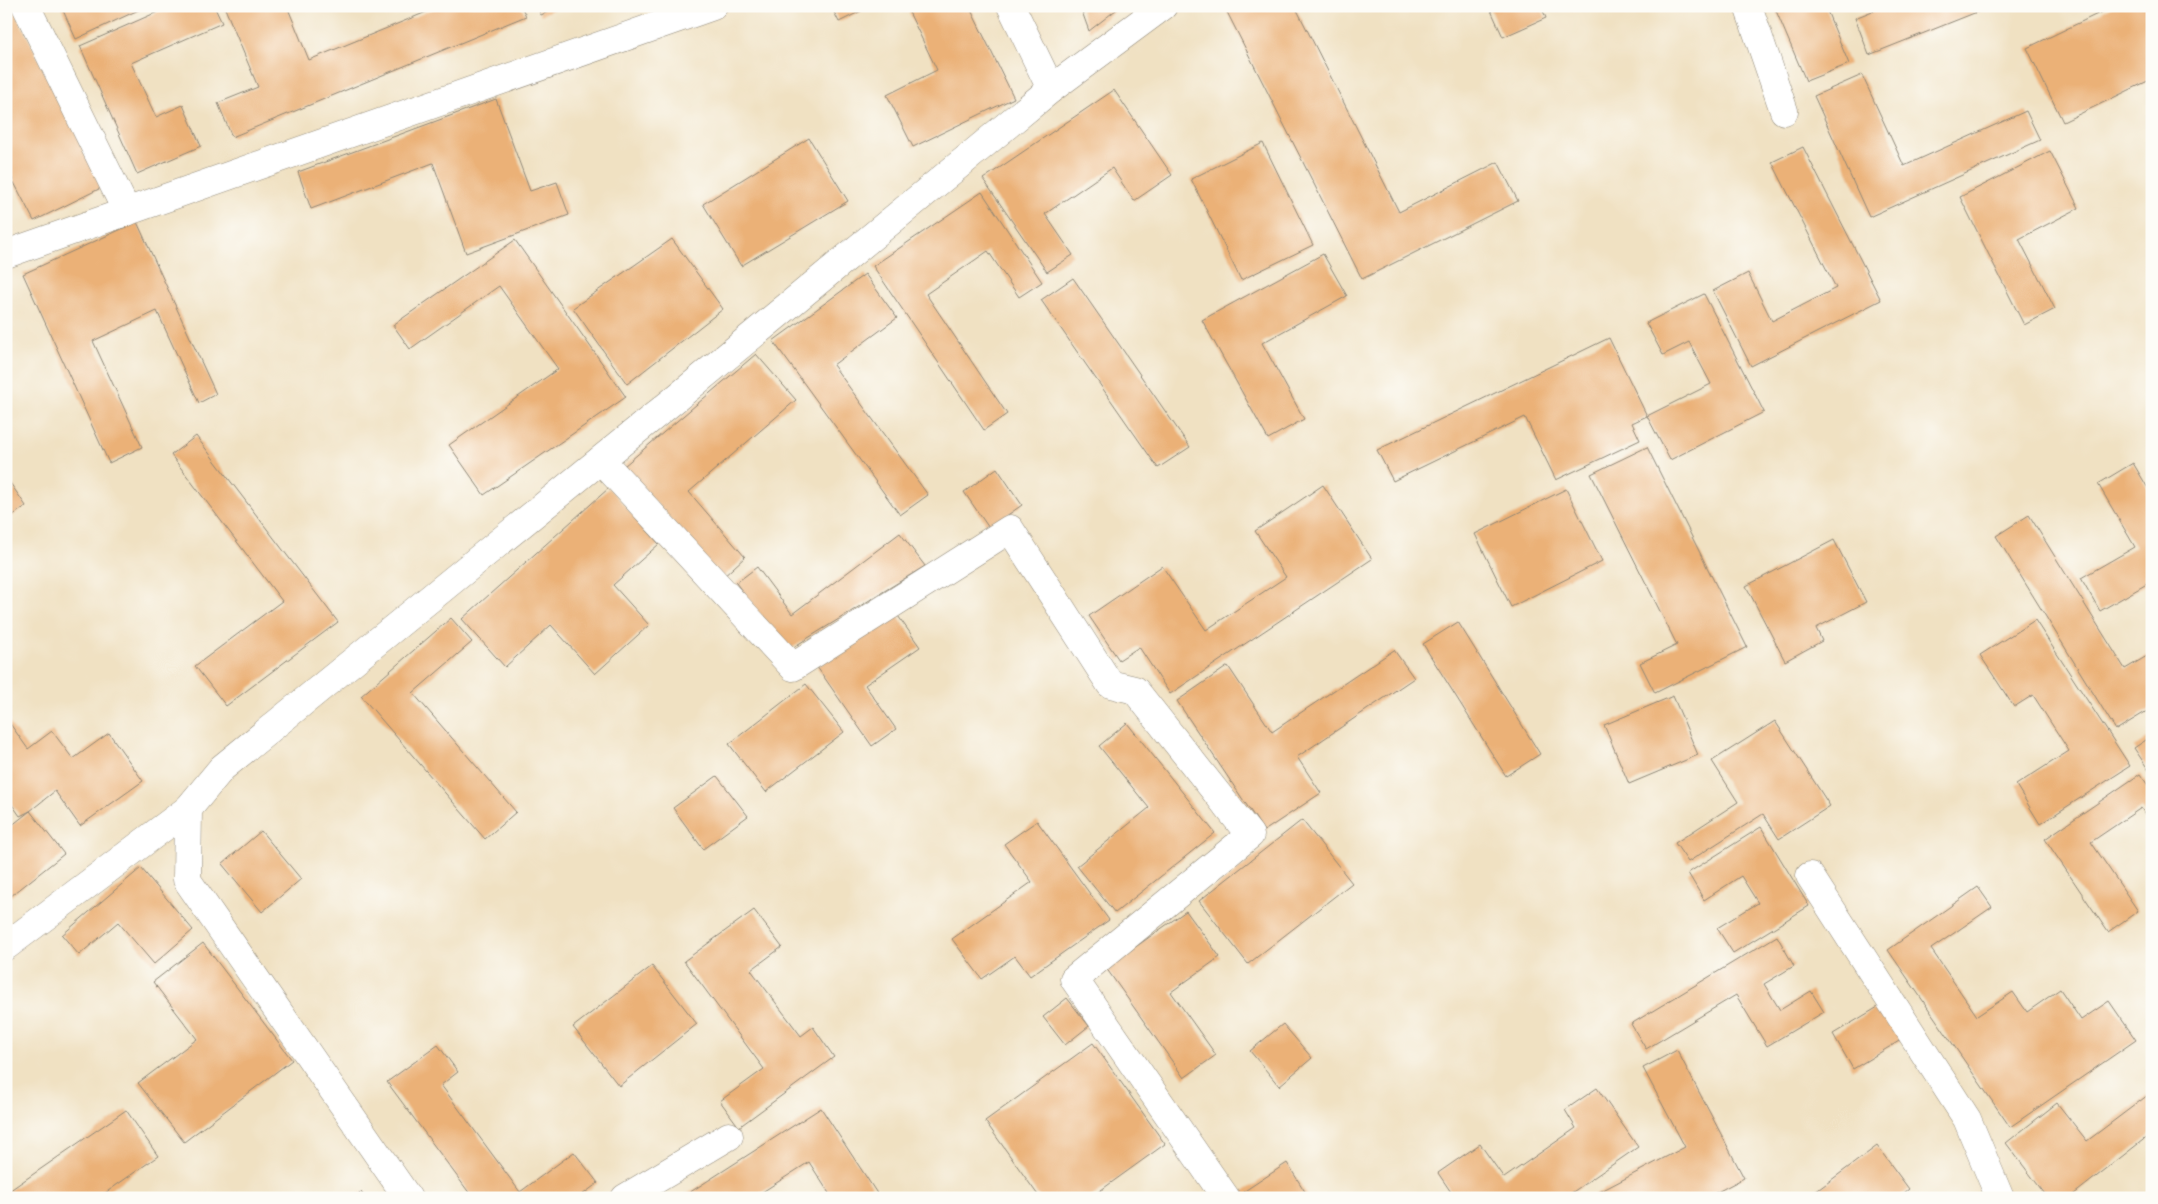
<svg xmlns="http://www.w3.org/2000/svg" width="2158" height="1204" viewBox="0 0 2158 1204" font-family="Delius,sans-serif">
<style>
.building{fill:#ebb177}
.lines{fill:none;stroke-linecap:round;stroke-linejoin:round}
.street-casing{stroke:#8e8676;stroke-width:29}
.street{stroke:#fff;stroke-width:28}
</style>
<rect width="100%" height="100%" fill="#fdfcf7"/>
<filter id="ink" filterUnits="userSpaceOnUse"><feTurbulence type="fractalNoise" baseFrequency=".02" numOctaves="2"/><feDisplacementMap in="SourceGraphic" scale="10" xChannelSelector="R" yChannelSelector="G"/><feConvolveMatrix kernelMatrix="1 2 1 2 8 2 1 2 1" color-interpolation-filters="sRGB"/></filter>
<filter id="wash" filterUnits="userSpaceOnUse"><feTurbulence type="fractalNoise" baseFrequency=".0096" numOctaves="4" result="noise"/><feDisplacementMap in="SourceGraphic" scale="20" xChannelSelector="R" yChannelSelector="G"/><feGaussianBlur stdDeviation="1.12" result="paint"/><feColorMatrix in="noise" values="0 0 0 0 0 0 0 0 0 0 0 0 0 0 0 0 0 1.4 0 .05"/><feComposite in="paint" operator="in"/></filter>
<g filter="url(#wash)">
<rect width="100%" height="100%" fill="#f0e1c2"/>
<g id="blocks">
<g class="building">
<polygon points="12,6 103,187 34,221 6,167 6,9"/>
<polygon points="61,6 147,6 76,39"/>
<polygon points="171,6 214,6 222,23 131,63 156,117 183,105 201,146 137,174 80,46"/>
<polygon points="224,6 287,6 309,60 441,6 521,6 526,16 232,137 218,103 258,87"/>
<polygon points="537,6 560,6 541,15"/>
<polygon points="831,6 871,6 839,22"/>
<polygon points="906,6 969,6 1014,98 913,147 887,95 937,70"/>
<polygon points="1080,6 1121,6 1089,31"/>
<polygon points="1224,6 1295,6 1399,212 1498,162 1518,201 1362,279"/>
<polygon points="1489,6 1541,6 1546,18 1503,37"/>
<polygon points="1774,6 1825,6 1849,64 1806,81"/>
<polygon points="1885,6 1992,6 1869,55 1855,18"/>
<polygon points="2114,6 2150,6 2152,79 2063,122 2027,48"/>
<polygon points="1862,75 1904,166 2026,111 2040,140 1869,217 1814,96"/>
<polygon points="1114,90 1172,175 1134,201 1112,168 1045,214 1073,255 1047,272 983,179"/>
<polygon points="496,99 530,191 557,182 569,215 466,253 433,163 311,209 298,172"/>
<polygon points="809,138 848,201 741,266 703,204"/>
<polygon points="1263,143 1313,245 1241,280 1191,179"/>
<polygon points="1803,147 1881,300 1751,366 1713,291 1748,273 1772,321 1836,288 1772,162"/>
<polygon points="2050,151 2079,208 2019,239 2055,309 2024,325 1960,197"/>
<polygon points="982,192 1042,282 1019,297 988,251 926,294 1007,414 984,430 873,266"/>
<polygon points="137,222 216,394 199,403 157,311 93,341 142,447 109,463 23,274"/>
<polygon points="672,239 723,309 627,384 573,308"/>
<polygon points="515,240 626,397 484,495 449,445 558,369 499,286 410,349 393,325"/>
<polygon points="1323,254 1347,296 1262,343 1304,419 1268,439 1202,320"/>
<polygon points="865,274 897,318 833,365 928,495 900,515 773,341"/>
<polygon points="1073,278 1190,447 1158,468 1041,300"/>
<polygon points="1704,294 1764,412 1670,460 1647,416 1711,384 1689,342 1663,355 1646,323"/>
<polygon points="1609,338 1647,416 1632,423 1640,440 1556,480 1525,417 1393,481 1377,450"/>
<polygon points="756,354 796,400 689,492 745,557 721,579 624,466"/>
<polygon points="196,436 338,622 226,706 195,666 282,601 171,455"/>
<polygon points="1647,447 1747,647 1655,693 1640,663 1677,645 1591,474"/>
<polygon points="2133,463 2152,495 2152,581 2100,611 2081,578 2135,547 2098,484"/>
<polygon points="997,468 1022,505 989,528 964,492"/>
<polygon points="6,477 26,506 6,520"/>
<polygon points="1323,485 1372,559 1170,694 1139,647 1119,660 1089,616 1162,566 1206,630 1286,577 1255,531"/>
<polygon points="609,488 659,544 613,585 649,625 595,674 551,625 505,667 462,619"/>
<polygon points="1566,489 1602,561 1511,607 1475,534"/>
<polygon points="2029,515 2125,669 2152,653 2152,708 2116,730 1996,536"/>
<polygon points="900,533 925,566 787,651 736,583 757,567 792,614"/>
<polygon points="1834,540 1866,602 1816,628 1822,641 1785,661 1746,586"/>
<polygon points="896,613 920,647 865,685 896,729 872,746 817,667"/>
<polygon points="451,618 472,642 413,693 516,812 485,839 361,696"/>
<polygon points="2035,620 2130,766 2040,824 2016,785 2069,751 2033,695 2014,707 1980,655"/>
<polygon points="1458,622 1540,754 1506,776 1423,644"/>
<polygon points="1394,650 1414,678 1297,757 1321,793 1264,831 1177,701 1228,666 1272,732"/>
<polygon points="806,684 844,732 766,792 729,744"/>
<polygon points="1673,696 1698,755 1629,784 1604,725"/>
<polygon points="6,718 28,749 52,731 73,759 109,733 143,781 80,826 55,791 30,811 20,816 6,796"/>
<polygon points="1775,721 1830,806 1779,839 1763,814 1688,862 1675,843 1738,802 1712,761"/>
<polygon points="1127,723 1215,833 1115,913 1077,866 1149,808 1099,746"/>
<polygon points="2152,736 2152,775 2134,748"/>
<polygon points="2140,774 2152,791 2152,825 2141,808 2091,842 2138,911 2108,932 2045,839"/>
<polygon points="717,776 748,816 703,849 673,808"/>
<polygon points="30,811 64,854 6,900 6,830"/>
<polygon points="1302,820 1352,883 1248,964 1199,901"/>
<polygon points="1037,821 1109,920 1030,976 1015,956 982,979 952,939 1032,882 1004,844"/>
<polygon points="1761,827 1809,906 1733,953 1717,928 1758,903 1741,876 1704,900 1688,873"/>
<polygon points="261,831 301,879 262,912 222,864"/>
<polygon points="141,868 193,930 154,964 118,922 79,955 62,935"/>
<polygon points="1978,887 1992,907 1931,949 1977,1016 2013,992 2027,1012 2060,989 2081,1020 2109,1001 2136,1040 2010,1127 1888,950"/>
<polygon points="754,910 782,947 751,970 801,1036 813,1027 834,1057 739,1127 720,1101 764,1069 684,961"/>
<polygon points="1186,911 1220,957 1171,992 1216,1055 1184,1078 1106,968"/>
<polygon points="1777,936 1794,966 1764,984 1780,1010 1811,991 1824,1012 1767,1046 1736,995 1646,1049 1631,1024"/>
<polygon points="203,943 292,1060 184,1142 138,1083 197,1039 153,982"/>
<polygon points="652,966 697,1024 619,1086 573,1027"/>
<polygon points="1067,998 1089,1026 1065,1045 1043,1017"/>
<polygon points="1888,1001 1909,1035 1853,1069 1833,1034"/>
<polygon points="1283,1024 1312,1058 1279,1086 1250,1051"/>
<polygon points="1093,1043 1165,1144 1090,1198 1040,1198 985,1121"/>
<polygon points="438,1045 458,1072 441,1085 520,1192 574,1152 598,1183 578,1198 473,1198 387,1082"/>
<polygon points="1677,1050 1744,1178 1706,1198 1588,1198 1685,1147 1643,1068"/>
<polygon points="1597,1088 1638,1147 1564,1198 1455,1198 1438,1173 1480,1144 1504,1178 1576,1128 1565,1110"/>
<polygon points="2152,1092 2152,1133 2069,1198 2048,1198 2006,1143 2057,1103 2087,1141"/>
<polygon points="821,1108 880,1198 832,1198 809,1162 753,1198 681,1198"/>
<polygon points="126,1110 158,1156 98,1198 6,1198 6,1193"/>
<polygon points="1877,1146 1909,1189 1898,1198 1807,1198"/>
<polygon points="1287,1163 1309,1198 1246,1198 1243,1192"/>
<polygon points="361,1192 365,1198 354,1198"/>
<polygon points="1723,1192 1727,1198 1715,1198"/>
</g>
</g>
</g>
<g filter="url(#ink)">
<use href="#blocks" fill-opacity="0" stroke="#8e8676" stroke-width="1"/>
<g class="lines">
<defs>
<g id="street">
<polyline points="26,6 127,212"/>
<polyline points="1011,6 1051,89"/>
<polyline points="1748,6 1784,111"/>
<polyline points="6,254 713,6"/>
<polyline points="601,460 793,667 1010,529 1110,684 1135,690 1250,835 1074,979 1226,1198"/>
<polyline points="1810,876 1967,1119 2000,1198"/>
<polyline points="6,946 188,809"/>
<polyline points="408,1198 187,880 188,809 222,768 674,400 1051,89 1163,6"/>
<polyline points="625,1198 729,1136"/>
</g>
</defs>
<use href="#street" class="street-casing"/>
<use href="#street" class="street"/>
</g>
</g>
<rect width="2158" height="1204" fill="none" stroke="#fdfcf7" stroke-width="25"/>
</svg>
